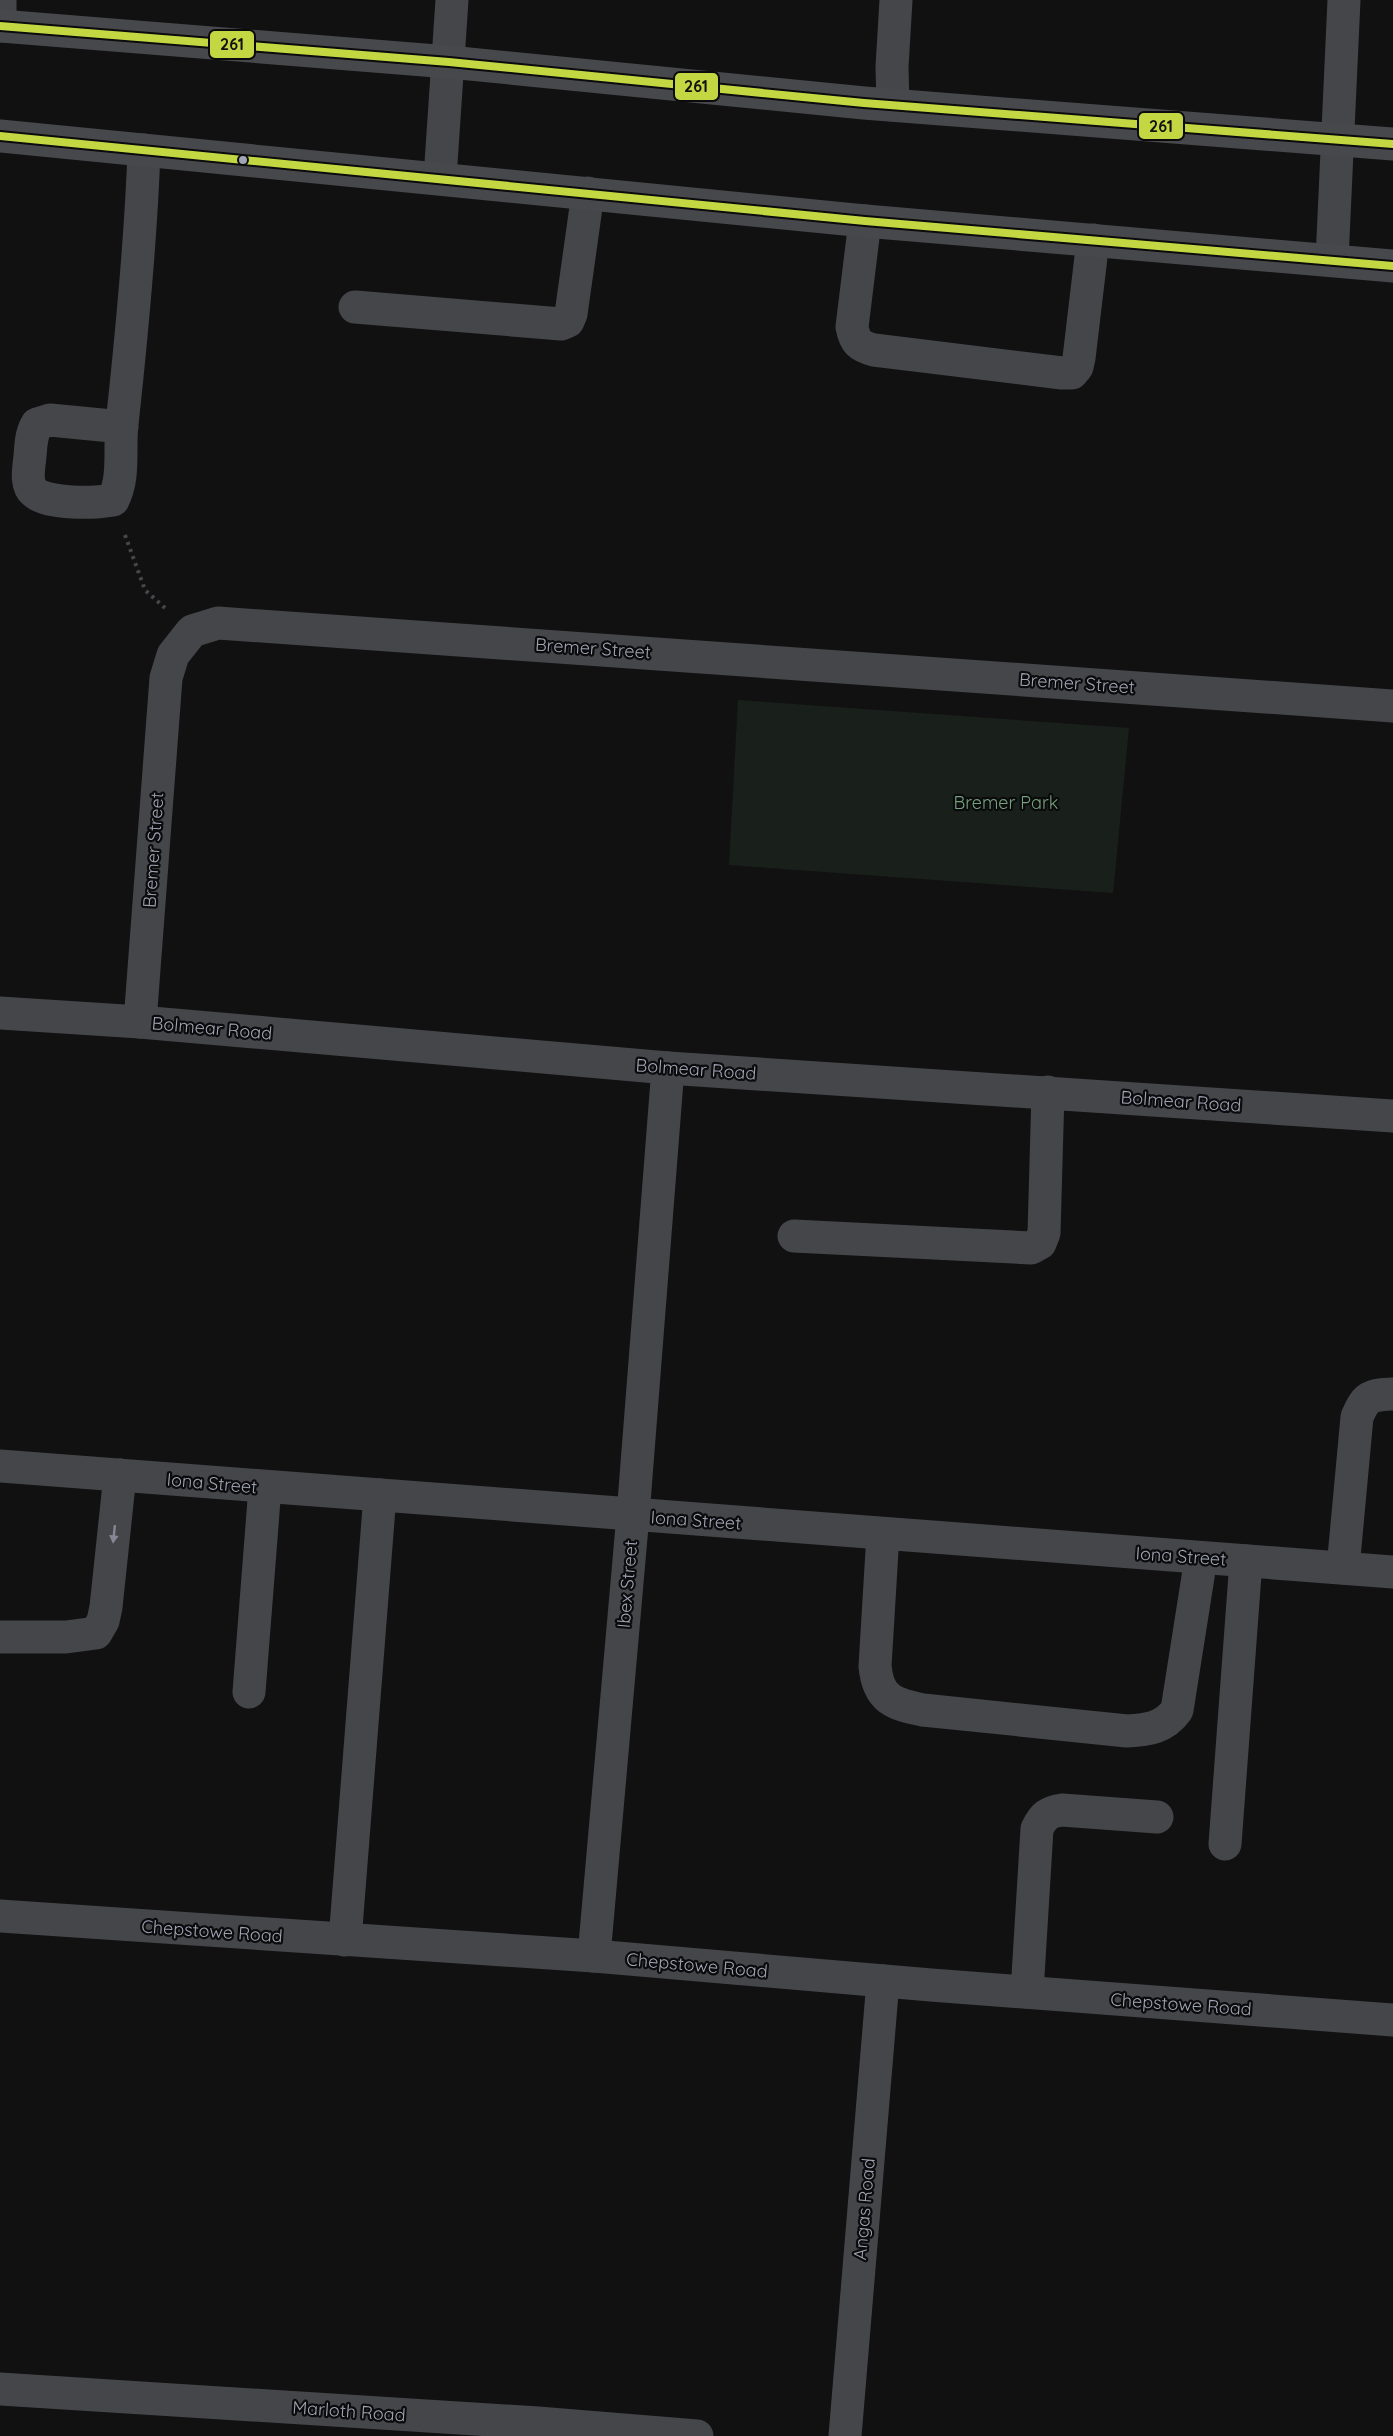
<svg xmlns="http://www.w3.org/2000/svg" width="1393" height="2436" viewBox="0 0 1393 2436" font-family="Quicksand,sans-serif">
<style>
.green{fill:#19201b}
.lines{fill:none;stroke-linecap:round;stroke-linejoin:round}
.path{stroke:#46474c;stroke-width:4;stroke-dasharray:3 4.5;stroke-linecap:butt}
.minor{stroke:#45464a;stroke-width:33}
.major{stroke:#47484c;stroke-width:33}
.bus-1-casing{stroke:#0b0b0d;stroke-width:12}
.bus-1{stroke:#c3d742;stroke-width:8}
.oneway{fill:#858894}
.bus-dot{fill:#a0a5b4;stroke:#0b0b0d;stroke-width:2}
.labels{text-anchor:middle;dominant-baseline:central;stroke-width:4.5;stroke-linejoin:round;paint-order:stroke}
.street-label{font-size:18px;fill:#a0a5b4;stroke:#0b0b0d}
.park-label{font-size:18px;fill:#75a17b;stroke:#0b0b0d}
.line-badge{stroke:#0b0b0d;stroke-width:2}
.pale-badge-label{font-size:16px;text-anchor:middle;font-weight:bold;fill:#111}
</style>
<rect width="100%" height="100%" fill="#111"/>
<polygon class="green" points="738,700 1129,728 1113,893 729,865"/>
<g class="lines">
<polyline class="path" points="125,535 145,590 165,608"/>
<g class="minor">
<polyline points="0,26 0,0"/>
<polyline points="893,105 892,67 896,0"/>
<polyline points="440,178 452,0"/>
<path d="M865 221 852 327C855 342 859 346 874 350L1062 373H1072L1077 367 1079 358 1093 240"/>
<polyline points="1332,260 1344,0"/>
<polyline points="355,307 561,324 568,321 571,314 588,193"/>
<path d="M122 427 50 420 37 424C31 434 31 444 30 456 29 467 25 484 34 492 48 505 96 503 113 500 125 477 119 449 122 424 132 332 141 241 144 150"/>
<polyline points="0,1013 140,1022 668,1068 1393,1116"/>
<polyline points="140,1022 166,678 173,655 192,631 218,623 1393,706"/>
<polyline points="794,1236 1031,1248 1040,1243 1044,1233 1048,1092"/>
<polyline points="0,1466 1393,1572"/>
<path d="M883 1534 875 1666C878 1699 893 1704 923 1710L1127 1731C1148 1730 1164 1728 1177 1710L1201 1558"/>
<path d="M1343 1568 1357 1417C1366 1396 1370 1395 1393 1394"/>
<polyline points="0,1637 66,1637 96,1633 103,1621 106,1607 120,1475"/>
<polyline points="249,1692 265,1487"/>
<polyline points="1225,1844 1246,1561"/>
<polyline points="0,1916 594,1956 931,1985 1393,2020"/>
<polyline points="345,1940 380,1495"/>
<polyline points="594,1956 633,1515 668,1068"/>
<path d="M1027 1992 1037 1829C1043 1816 1048 1812 1062 1810L1157 1817"/>
<polyline points="0,2389 538,2423 697,2436"/>
<polyline points="845,2436 883,1981"/>
</g>
<g class="major">
<polyline points="0,26 449,62 864,103 1393,144"/>
<polyline points="0,136 865,221 1393,266"/>
</g>
<defs>
<g id="bus-1">
<polyline points="0,26 449,62 864,103 1393,144"/>
<polyline points="0,136 865,221 1393,266"/>
</g>
</defs>
<use href="#bus-1" class="bus-1-casing"/>
<use href="#bus-1" class="bus-1"/>
</g>
<defs><path id="oneway-solid" d="M-6-.8H1V-3.2L6.5 0L1 3.2V.8H-6Z" transform="scale(1.5)"/></defs>
<use class="oneway" href="#oneway-solid" transform="translate(114 1534) rotate(96)"/>
<circle class="bus-dot" cx="243" cy="160" r="5"/>
<g class="labels">
<g class="street-label">
<text transform="translate(593 648) rotate(4)">Bremer Street</text>
<text transform="translate(1077 683) rotate(4)">Bremer Street</text>
<text transform="translate(153 850) rotate(-86)">Bremer Street</text>
<text transform="translate(212 1028) rotate(5)">Bolmear Road</text>
<text transform="translate(696 1069) rotate(4)">Bolmear Road</text>
<text transform="translate(1181 1101) rotate(4)">Bolmear Road</text>
<text transform="translate(212 1483) rotate(5)">Iona Street</text>
<text transform="translate(696 1520) rotate(4)">Iona Street</text>
<text transform="translate(1181 1556) rotate(4)">Iona Street</text>
<text transform="translate(627 1584) rotate(-85)">Ibex Street</text>
<text transform="translate(212 1931) rotate(4)">Chepstowe Road</text>
<text transform="translate(697 1965) rotate(5)">Chepstowe Road</text>
<text transform="translate(1181 2004) rotate(4)">Chepstowe Road</text>
<text transform="translate(864 2209) rotate(-85)">Angas Road</text>
<text transform="translate(349 2411) rotate(4)">Marloth Road</text>
</g>
<g class="park-label">
<text x="1006" y="802">Bremer Park</text>
</g>
</g>
<g class="line-badge">
<rect x="209" y="30" width="46" height="29" rx="6" fill="#c3d742"/>
<rect x="674" y="72" width="45" height="29" rx="6" fill="#c3d742"/>
<rect x="1138" y="112" width="46" height="28" rx="6" fill="#c3d742"/>
</g>
<g class="pale-badge-label">
<text x="232" y="50">261</text>
<text x="696" y="92">261</text>
<text x="1161" y="132">261</text>
</g>
</svg>
